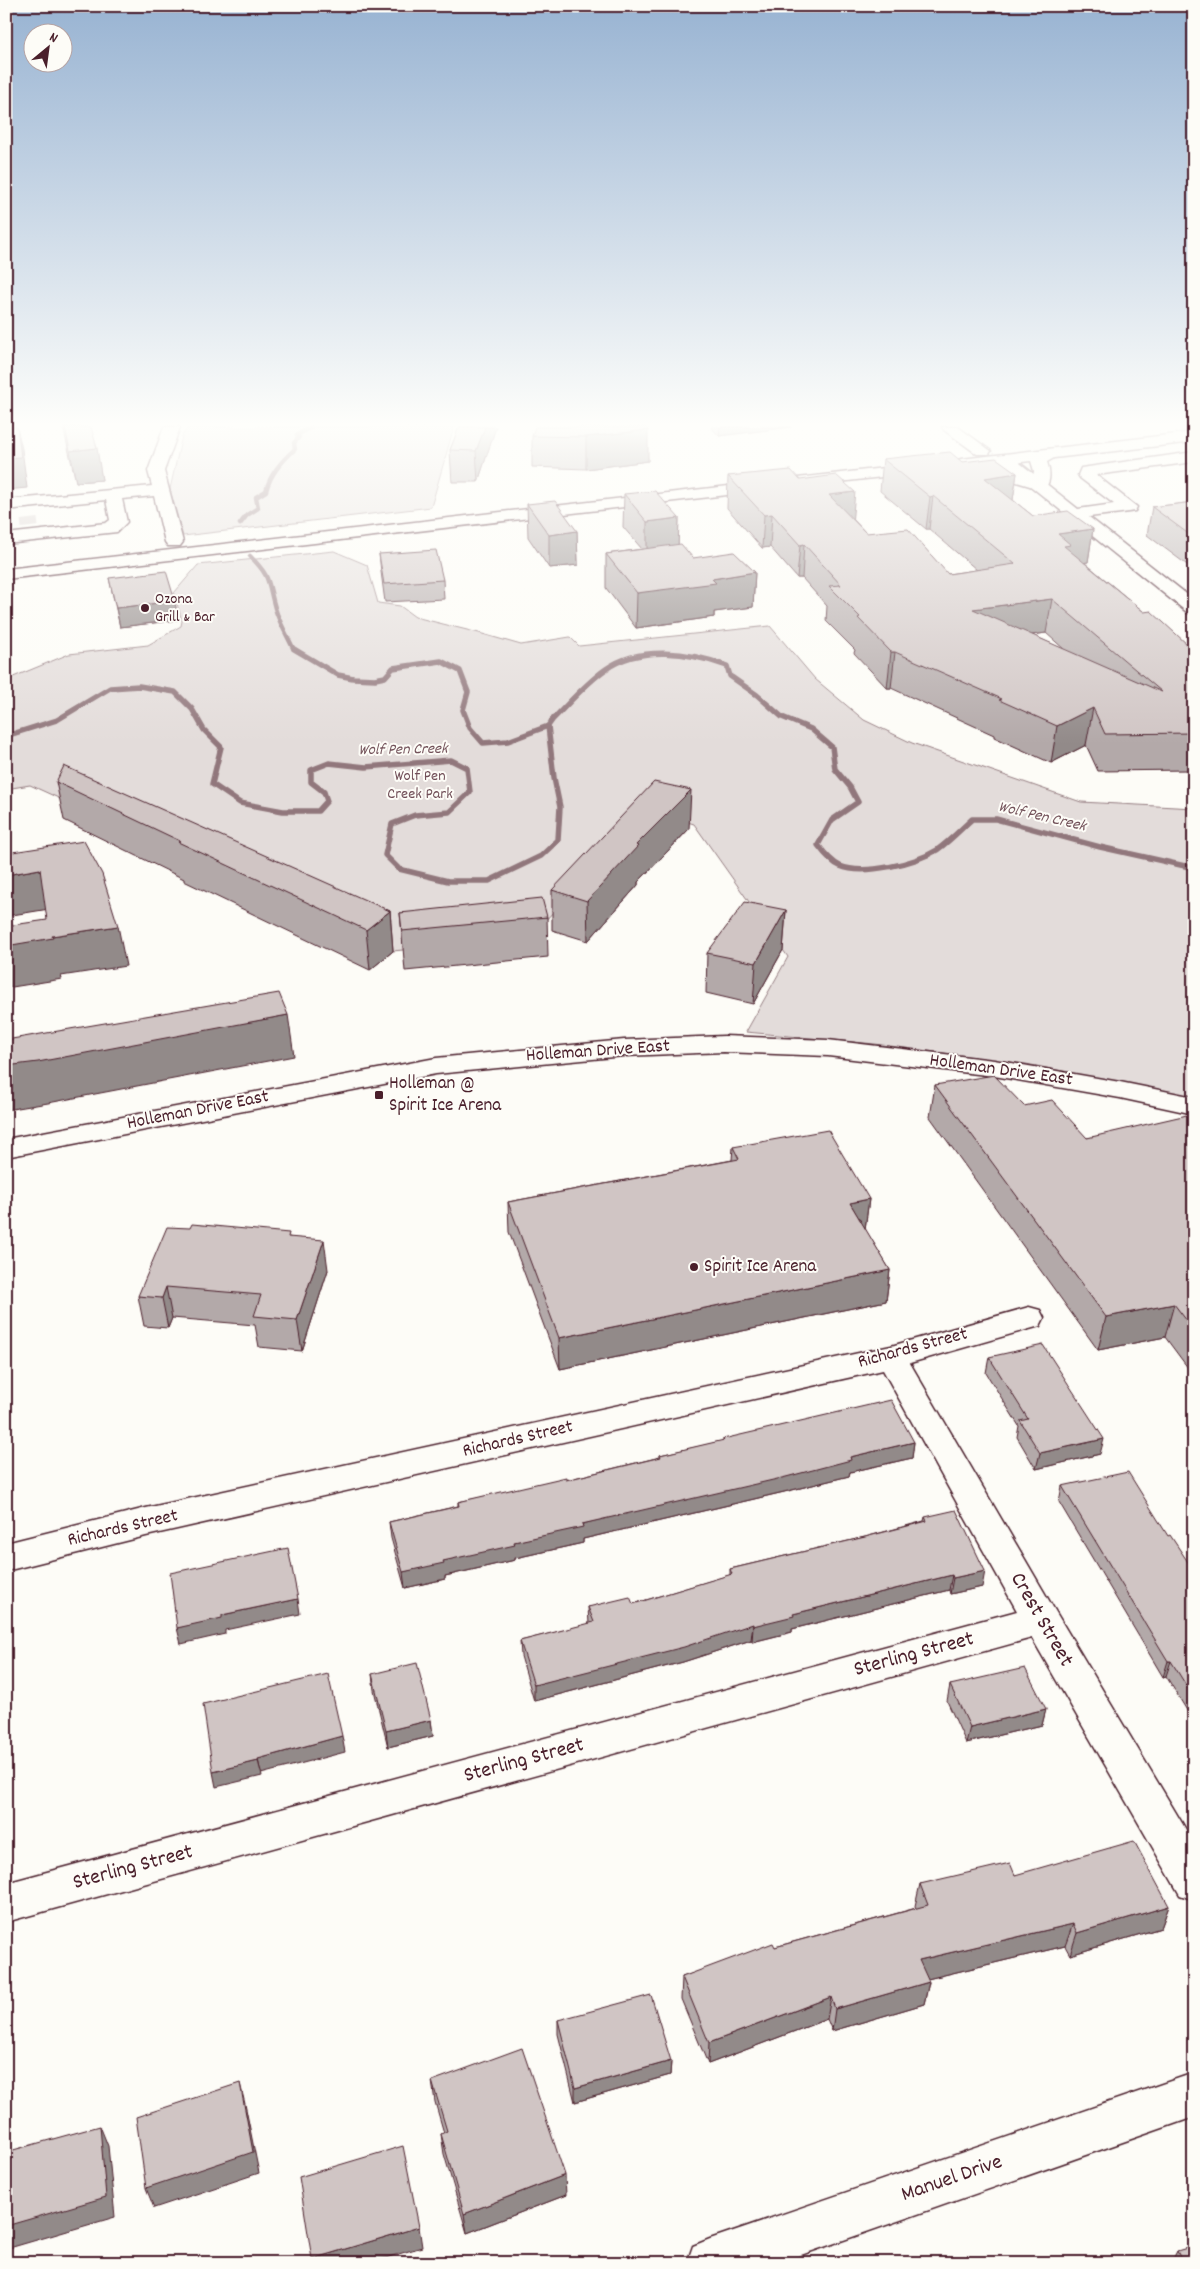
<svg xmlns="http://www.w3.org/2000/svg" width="1200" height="2269" viewBox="0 0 1200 2269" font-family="Dekko,sans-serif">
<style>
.green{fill:#e3dcda;stroke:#967e82}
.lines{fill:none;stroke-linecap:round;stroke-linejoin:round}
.stream-far1{stroke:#91777b;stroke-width:4.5}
.stream{stroke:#91777b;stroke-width:5.5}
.minor-tunnel{stroke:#d9d0ce;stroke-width:17;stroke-dasharray:17 9;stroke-linecap:butt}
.minor-casing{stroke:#4a1f2b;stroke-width:3}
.major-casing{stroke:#4a1f2b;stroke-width:3}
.minor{fill:#fdfcf7;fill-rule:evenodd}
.major{fill:#fdfcf7;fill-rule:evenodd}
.wall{fill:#b3a9a9;stroke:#4a1f2b;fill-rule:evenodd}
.shaded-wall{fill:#928a89;stroke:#4a1f2b}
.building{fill:#d0c5c4;stroke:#4a1f2b;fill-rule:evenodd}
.poi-dot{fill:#4a1f2b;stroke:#fdfcf7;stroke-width:2}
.labels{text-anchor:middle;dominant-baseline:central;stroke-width:4;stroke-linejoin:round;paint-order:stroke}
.far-poi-label{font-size:16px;fill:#4a1f2b;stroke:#fdfcf7;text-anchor:start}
.far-water-label{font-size:16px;font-style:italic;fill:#73525a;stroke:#fdfcf7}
.far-park-label{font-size:16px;fill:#704e57;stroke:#fdfcf7}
.street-label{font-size:19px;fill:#4a1f2b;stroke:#fdfcf7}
.poi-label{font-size:19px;fill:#4a1f2b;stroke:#fdfcf7;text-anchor:start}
.near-street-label{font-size:22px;fill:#4a1f2b;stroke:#fdfcf7}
</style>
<rect width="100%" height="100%" fill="#fdfcf7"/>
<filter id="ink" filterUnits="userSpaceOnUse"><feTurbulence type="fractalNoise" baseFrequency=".02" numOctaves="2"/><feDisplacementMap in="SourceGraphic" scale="10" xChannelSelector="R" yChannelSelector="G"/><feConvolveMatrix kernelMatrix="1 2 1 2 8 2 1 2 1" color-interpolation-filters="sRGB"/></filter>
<g filter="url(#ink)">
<g class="green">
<polygon points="188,427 454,427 431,507 183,536 170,489 182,436"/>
<polygon points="334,551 367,565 378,603 400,606 415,617 479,633 521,645 570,637 579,646 770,626 815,679 864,720 912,743 1081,802 1194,808 1194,1097 1026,1064 875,1044 746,1032 788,957 694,824 648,810 530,937 393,951 30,785 6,789 6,680 69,654 148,645 181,626 182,621 174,593 198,565"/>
</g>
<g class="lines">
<g class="stream-far1">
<path d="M240 524 247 515 258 508 256 497 266 491C270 474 282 461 295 449L294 443 299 437 297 435 311 427"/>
<path d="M250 556C272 578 267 581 275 608 279 622 287 635 293 648L296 650"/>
</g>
<g class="stream">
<polyline points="294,649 338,675 353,678 375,679 385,677 393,668 441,661 460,671 468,692 463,710 470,728 483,743 508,741 548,726"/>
<path d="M6 736 57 720 110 688 139 686 175 692 192 709 204 730 221 747 212 784 240 803 283 811H318L327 801 324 792 311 782V770L329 763 366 767 451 760 467 768 470 792 449 812 415 815 392 824 385 855 399 869 448 881H489L541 856 558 840 560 807 554 778 548 726 553 719C570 702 586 683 606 669 640 645 690 652 727 666L730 676 757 695 782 717 811 729 832 747 835 769 850 787 858 802 832 820 818 845C824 853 831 862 840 866 864 876 916 863 937 850 950 841 961 829 972 819H996L1100 847 1194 868"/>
</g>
<polyline class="minor-tunnel" points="29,519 30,527"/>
<defs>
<g id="minor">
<polygon points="164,427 180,427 164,471 183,542 180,546 168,546 165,542 154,496 122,499 127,522 117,532 6,544 6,534 106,523 110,520 106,500 6,510 6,500 152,486 148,471"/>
<polygon points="942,427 958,427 991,451 989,454 977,454 944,430"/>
<polygon points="1194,452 1194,462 1096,475 1137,507 1135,511 1129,512 1089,517 1194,600 1194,614 1188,613 997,459 999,456 1011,456 1078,509 1114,504 1080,478 1078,475 1081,468"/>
<polygon points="724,1036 828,1040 994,1060 1120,1082 1194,1097 1194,1114 1120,1098 994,1076 828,1056 724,1052 624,1056 436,1074 6,1157 6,1139 436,1058 624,1040"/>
<polygon points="1029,1307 1040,1310 1044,1318 1040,1326 910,1363 1054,1609 1194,1843 1194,1900 1180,1895 1032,1638 6,1922 6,1883 1017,1611 883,1370 146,1536 6,1571 6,1543 146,1508 891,1346"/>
<polygon points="1194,2073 1194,2117 778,2263 687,2263 693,2246 710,2239"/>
</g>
<g id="major">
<path d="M1194 432V442L1054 458 1047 462C1050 471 1051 480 1046 487L1040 489 976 470 974 467H955L953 464 955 461 961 459ZM1031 461 1034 471 1033 477 993 465Z"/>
<polygon points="919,464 925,466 927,469 925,472 6,579 6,569"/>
</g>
</defs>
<use href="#minor" class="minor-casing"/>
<use href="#major" class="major-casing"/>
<use href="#minor" class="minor"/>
<use href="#major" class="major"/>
</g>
<g class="wall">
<polygon points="63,427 91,427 102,480 76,482"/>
<polygon points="459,427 496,427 478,482 452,482 450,450"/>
<polygon points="645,427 648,461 586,469 532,467 532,436"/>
<polygon points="711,427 791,427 719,436"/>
<path d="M883 459 962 462 1017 473 1013 500 1033 516 1093 529 1088 562H1084L1144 612 1188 645 1194 647V770H1189L1098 771 1086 745 1051 763 994 737V735L891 688H887L854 653 855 650 826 621 827 606 802 578H797L770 547 762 548 727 508 728 476 800 480 853 519 866 533 948 574 977 570 929 529H926L880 491ZM1046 633 1065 650 1032 635Z"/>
<polygon points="624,494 679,518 678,544 693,558 755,572 753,607 714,612 714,617 636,628 606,588 606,554 642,549 623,527"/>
<polygon points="1194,502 1194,570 1147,535 1152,507"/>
<polygon points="527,504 577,531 578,565 549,568 528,537"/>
<polygon points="379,554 443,580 444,599 385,602 381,572"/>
<polygon points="109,578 178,620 120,627 113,596"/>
<polygon points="56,782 390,911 393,951 370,970 184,881 184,879 64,820"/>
<polygon points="689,829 638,882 638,885 588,941 552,930 552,890"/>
<polygon points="786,910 783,950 753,1004 706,993 707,953"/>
<polygon points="400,913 547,917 548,957 405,971"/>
<polygon points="935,1085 1024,1106 1087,1138 1194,1122 1194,1376 1165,1337 1098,1350 930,1117"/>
<polygon points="733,1147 869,1199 865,1229 890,1270 886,1301 560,1369 509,1232 508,1202 732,1160"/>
<polygon points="290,1237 328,1270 302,1351 259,1347 255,1325 172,1318 168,1328 144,1326 138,1296"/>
<polygon points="989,1357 1100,1454 1036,1469 1017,1437 1019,1426 986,1373"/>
<polygon points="723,1439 914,1442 912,1458 850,1472 849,1476 784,1492 583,1539 583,1543 515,1558 515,1560 445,1576 445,1579 405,1588 391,1538 389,1522 458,1506 458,1502 566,1480 660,1457 660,1455 723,1441"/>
<polygon points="1062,1486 1194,1571 1194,1722 1166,1676 1163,1677 1059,1502"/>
<polygon points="925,1517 982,1587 950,1594 949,1590 792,1629 792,1632 752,1642 751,1640 683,1662 534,1701 521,1656 520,1641 589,1624 588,1607 633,1604 730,1575 730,1569 865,1537 924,1521"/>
<polygon points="372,1674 431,1720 433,1736 388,1747 374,1690"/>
<polygon points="950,1685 1046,1709 1042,1725 966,1743 947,1701"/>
<polygon points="1015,1875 1169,1906 1161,1928 1070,1955 1065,1946 927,1979 929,1982 924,2004 832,2031 827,2019 708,2064 681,1999 682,1977 775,1947 916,1908 915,1906 920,1884"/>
<polygon points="558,2020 671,2061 670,2075 575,2102 558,2034"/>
<polygon points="432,2081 566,2195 467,2233 444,2154 441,2134 444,2133 435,2102"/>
<polygon points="1177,2251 1194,2263 1171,2263"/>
</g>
<g class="shaded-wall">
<polygon points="17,427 22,449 27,488 6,490 6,458"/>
<polygon points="485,427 496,427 478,482 476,451"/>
<polygon points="720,427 791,427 719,436"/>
<polygon points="648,430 648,461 586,469 586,437"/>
<polygon points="97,448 102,480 76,482 70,451"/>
<polygon points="1017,473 1012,506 985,478"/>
<polygon points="855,492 852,524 829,495"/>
<polygon points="933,496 929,529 926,529 930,497"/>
<polygon points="772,514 770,547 762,548 764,515"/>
<polygon points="679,518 678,551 647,555 647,522"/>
<polygon points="1093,529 1088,562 1068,565 1058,534"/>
<polygon points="577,531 578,565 549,568 549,535"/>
<polygon points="804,544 802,578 797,578 800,545"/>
<polygon points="755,572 753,607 714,612 714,617 636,628 637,593 712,579"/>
<polygon points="1052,599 1046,633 968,644 973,609"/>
<polygon points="175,601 178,620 120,627 116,608"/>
<polygon points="891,652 895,652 891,688 887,688"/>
<polygon points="1093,708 1086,745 1051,763 1057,726"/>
<polygon points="1194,748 1194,770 1189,770"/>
<polygon points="691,790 689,829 638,882 638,885 588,941 587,901 636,845"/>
<polygon points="40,869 49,909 6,916 6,875"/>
<polygon points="786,910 783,950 753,1004 756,963"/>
<polygon points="390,911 393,951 370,970 366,930"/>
<polygon points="118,926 126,966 61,976 62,979 6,988 6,946 52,936"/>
<polygon points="288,1015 294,1056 48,1103 6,1110 6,1066"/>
<polygon points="869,1199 865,1229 850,1203"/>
<polygon points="324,1240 328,1270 302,1351 297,1320"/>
<polygon points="890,1270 886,1301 560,1369 559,1338"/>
<polygon points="166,1287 172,1318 168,1328 162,1298"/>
<polygon points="1174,1304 1165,1337 1098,1350 1106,1317"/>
<polygon points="1104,1439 1100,1454 1036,1469 1040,1453"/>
<polygon points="914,1442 912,1458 850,1472 849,1476 784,1492 583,1539 583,1543 515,1558 515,1560 445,1576 445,1579 405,1588 403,1572 443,1561 582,1524 850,1457"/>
<polygon points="985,1571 982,1587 950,1594 953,1578"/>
<polygon points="952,1575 949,1590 792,1629 792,1632 752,1642 753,1626 793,1614"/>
<polygon points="298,1599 300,1614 225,1630 225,1634 181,1644 177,1628 222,1615"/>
<polygon points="753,1624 751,1640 683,1662 534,1701 534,1685"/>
<polygon points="1168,1661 1171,1661 1166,1676 1163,1677"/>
<polygon points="1046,1709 1042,1725 966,1743 970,1727"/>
<polygon points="431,1720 433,1736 388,1747 386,1731"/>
<polygon points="342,1736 345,1752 261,1774 258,1759"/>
<polygon points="258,1761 262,1776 216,1787 213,1772"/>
<polygon points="1169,1906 1161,1928 1070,1955 1077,1933"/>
<polygon points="1073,1924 1065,1946 915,1982 919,1960"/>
<polygon points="929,1982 924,2004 832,2031 835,2009"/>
<polygon points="831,1997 827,2019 708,2064 709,2043"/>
<polygon points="671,2061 670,2075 575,2102 575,2088"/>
<polygon points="240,2083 245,2104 259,2173 154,2208 146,2188"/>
<polygon points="100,2126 108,2146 115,2217 6,2249 6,2226"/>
<polygon points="565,2175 566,2195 467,2233 464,2214"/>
<polygon points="419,2227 422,2247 369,2263 313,2263 312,2259"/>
</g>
<g class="building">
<polygon points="6,427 17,427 21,457 6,458"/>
<polygon points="65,427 91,427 97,448 70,451"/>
<polygon points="459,427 485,427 476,451 450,450"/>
<polygon points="535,427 645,427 648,430 586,437 532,436"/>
<path d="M950 452 962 462 996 458 1017 473 985 478 1033 516 1068 511 1093 529 1058 534 1071 545 1064 546 1144 612 1151 611 1188 645 1191 644 1194 647V733L1105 734 1093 708 1057 726 999 700 1002 699 895 652H891L858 618 860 617 829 586 841 585 804 544 800 545 772 514 764 515 728 476 791 470 800 480 836 475 855 492 829 495 866 533 908 529 948 574 1015 564 933 496 930 497 883 459ZM1052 599 1162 692 973 609Z"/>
<polygon points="655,491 679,518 647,522 624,494"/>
<polygon points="555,501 577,531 549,535 527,504"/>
<polygon points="1194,502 1194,538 1152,507"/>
<polygon points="681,544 693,558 734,552 755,572 712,579 716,583 637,593 606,554"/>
<polygon points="436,550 443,580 384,584 379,554"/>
<polygon points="166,571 175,601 116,608 109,578"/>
<polygon points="64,766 390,911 366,930 178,842 180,841 56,782"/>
<polygon points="654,782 691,790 636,845 638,846 587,901 552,890"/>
<polygon points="84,841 102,874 118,926 52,936 53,938 6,946 6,926 47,920 40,869 6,875 6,853"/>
<polygon points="542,898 547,917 402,931 400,913"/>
<polygon points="745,902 786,910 756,963 707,953"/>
<polygon points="279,993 288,1015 38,1062 6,1066 6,1040"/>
<polygon points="994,1075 1024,1106 1052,1100 1087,1138 1187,1115 1194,1122 1194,1330 1174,1304 1106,1317 935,1085"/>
<polygon points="828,1130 869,1199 850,1203 890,1270 559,1338 508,1202 739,1159 733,1147"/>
<polygon points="192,1224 289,1233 288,1237 324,1240 297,1320 254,1316 261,1295 166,1287 162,1298 138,1296 167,1227 190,1228"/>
<polygon points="1043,1345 1104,1439 1040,1453 1020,1421 1028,1419 989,1357"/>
<polygon points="891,1400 914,1442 850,1457 851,1460 786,1477 582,1524 583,1527 514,1542 515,1545 443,1561 444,1563 403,1572 389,1522 459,1506 458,1502 566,1477 566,1480 661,1457 660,1455 724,1440 723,1439"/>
<polygon points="1128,1472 1168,1536 1170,1535 1194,1571 1194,1698 1171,1661 1168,1661 1062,1486"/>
<polygon points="956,1510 985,1571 953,1578 952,1575 793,1614 794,1616 753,1626 753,1624 684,1647 534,1685 520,1641 594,1622 588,1607 630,1597 633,1604 732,1574 730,1569 865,1537 927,1521 925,1517"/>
<polygon points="288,1548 298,1599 222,1615 222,1618 177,1628 170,1573"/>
<polygon points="417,1663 431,1720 386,1731 372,1674"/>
<polygon points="1025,1668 1046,1709 970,1727 950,1685"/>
<polygon points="328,1674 342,1736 258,1759 258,1761 213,1772 203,1704"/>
<polygon points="1134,1841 1169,1906 1077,1933 1073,1924 919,1960 929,1982 835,2009 831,1997 709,2043 682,1977 773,1943 775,1947 928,1905 920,1884 1010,1863 1015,1875"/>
<polygon points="651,1995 671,2061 575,2088 558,2020"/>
<polygon points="522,2048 565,2175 464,2214 441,2134 447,2131 432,2081"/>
<polygon points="240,2083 253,2152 146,2188 136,2117"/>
<polygon points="100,2126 106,2197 6,2226 6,2152"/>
<polygon points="403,2146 419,2227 312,2259 299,2177"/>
<polygon points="1194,2246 1194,2263 1183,2263 1177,2251"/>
</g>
</g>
<linearGradient id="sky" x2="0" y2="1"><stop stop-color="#98b3d2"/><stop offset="0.57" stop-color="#fefefb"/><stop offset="1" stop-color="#fefefb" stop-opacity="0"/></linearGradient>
<rect width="1200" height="744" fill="url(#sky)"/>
<g class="poi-dot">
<circle cx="145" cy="608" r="5"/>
<rect x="374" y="1090" width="10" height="10" rx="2.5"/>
<circle cx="694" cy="1267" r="5"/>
</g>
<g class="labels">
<g class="far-poi-label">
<text x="155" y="599">Ozona<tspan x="155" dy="18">Grill &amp; Bar</tspan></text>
</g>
<g class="far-water-label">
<text transform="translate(403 750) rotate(-1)">Wolf Pen Creek</text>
<text transform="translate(1042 817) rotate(13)">Wolf Pen Creek</text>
</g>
<g class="far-park-label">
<text x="420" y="776">Wolf Pen<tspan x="420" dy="18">Creek Park</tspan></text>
</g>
<g class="street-label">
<text transform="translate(598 1052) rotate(-4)">Holleman Drive East</text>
<text transform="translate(1001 1071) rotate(8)">Holleman Drive East</text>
<text transform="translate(198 1111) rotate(-11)">Holleman Drive East</text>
<text transform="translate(913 1349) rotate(-15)">Richards Street</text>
<text transform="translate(518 1440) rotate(-13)">Richards Street</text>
<text transform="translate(123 1529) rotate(-13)">Richards Street</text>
</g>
<g class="poi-label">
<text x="389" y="1084">Holleman @<tspan x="389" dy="22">Spirit Ice Arena</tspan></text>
<text x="704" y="1267">Spirit Ice Arena</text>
</g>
<g class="near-street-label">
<text transform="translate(1041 1620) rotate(60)">Crest Street</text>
<text transform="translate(914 1655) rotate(-15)">Sterling Street</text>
<text transform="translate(524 1761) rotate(-15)">Sterling Street</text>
<text transform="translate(133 1868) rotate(-15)">Sterling Street</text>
<text transform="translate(952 2179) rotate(-19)">Manuel Drive</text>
</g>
</g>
<rect width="1200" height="2269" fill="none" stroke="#fdfcf7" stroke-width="25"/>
<rect x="12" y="12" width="1175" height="2244" fill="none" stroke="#4a1f2b" stroke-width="2" filter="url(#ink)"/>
<g transform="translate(48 48) rotate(29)"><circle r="24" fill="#fdfcf7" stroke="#b5a4a5"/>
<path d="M0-4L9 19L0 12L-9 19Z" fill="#4a1f2b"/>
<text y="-8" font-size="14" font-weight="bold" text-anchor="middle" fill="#4a1f2b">N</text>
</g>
</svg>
